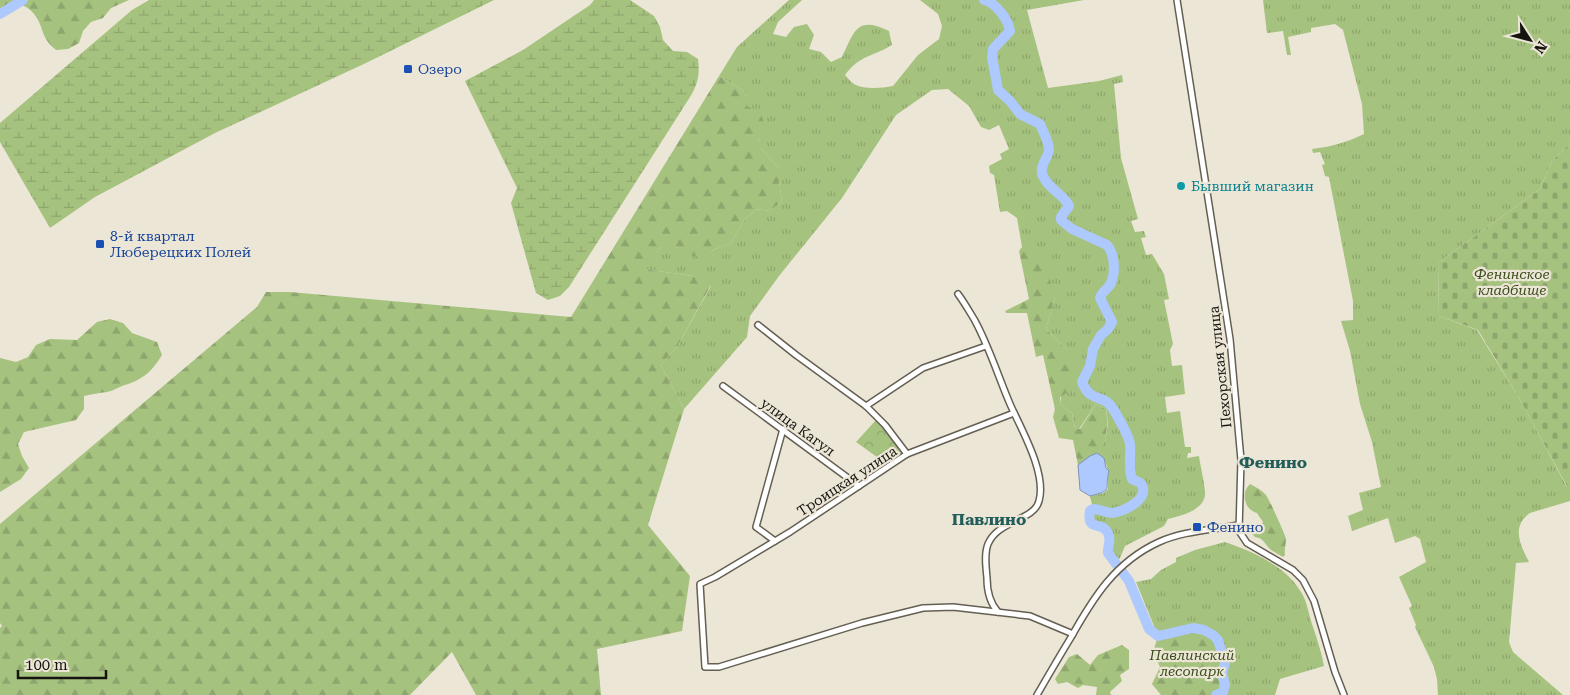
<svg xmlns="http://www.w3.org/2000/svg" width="1570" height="695" viewBox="0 0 1570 695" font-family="'Roboto Serif',serif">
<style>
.grass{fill:url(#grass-tufts)}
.forest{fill:url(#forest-firs)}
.wetland{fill:url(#wetland-marsh)}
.cemetery{fill:url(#cemetery-stones)}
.park{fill:url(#park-crowns)}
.water{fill:#adc9fd;stroke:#8093b6}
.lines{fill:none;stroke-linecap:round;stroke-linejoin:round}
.river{stroke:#adc9fd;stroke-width:10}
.minor-casing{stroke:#645f52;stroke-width:8}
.minor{stroke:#fff;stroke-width:5}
.transit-dot{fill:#1a4fb4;stroke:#ece6d7;stroke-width:2}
.culture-dot{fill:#0f9aa8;stroke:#ece6d7;stroke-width:2}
.labels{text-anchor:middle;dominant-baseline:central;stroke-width:4.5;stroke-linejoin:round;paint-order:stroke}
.transit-label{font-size:14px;fill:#164399;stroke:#ece6d7;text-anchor:start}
.culture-label{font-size:14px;fill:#0d838f;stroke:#ece6d7;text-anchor:start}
.park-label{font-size:14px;font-style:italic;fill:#3b4d1b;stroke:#ece6d7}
.street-label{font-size:14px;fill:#16140f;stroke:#ece6d7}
.quarter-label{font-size:16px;font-weight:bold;fill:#235d5a;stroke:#ece6d7}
</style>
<defs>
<pattern id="grass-tufts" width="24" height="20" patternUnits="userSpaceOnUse" patternTransform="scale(1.25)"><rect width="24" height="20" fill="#a6c27f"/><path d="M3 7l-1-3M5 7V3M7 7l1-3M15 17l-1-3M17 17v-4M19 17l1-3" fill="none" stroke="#8ea66d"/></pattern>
<pattern id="forest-firs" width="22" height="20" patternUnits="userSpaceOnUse" patternTransform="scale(1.25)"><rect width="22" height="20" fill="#a6c27f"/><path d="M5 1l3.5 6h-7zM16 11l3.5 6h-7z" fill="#8ea66d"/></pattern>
<pattern id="wetland-marsh" width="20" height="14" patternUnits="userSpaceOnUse" patternTransform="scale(1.25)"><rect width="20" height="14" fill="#a6c27f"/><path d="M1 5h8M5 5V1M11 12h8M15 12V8" fill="none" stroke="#8ea66d"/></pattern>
<pattern id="cemetery-stones" width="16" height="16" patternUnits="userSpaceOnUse" patternTransform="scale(1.25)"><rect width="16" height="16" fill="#a6c27f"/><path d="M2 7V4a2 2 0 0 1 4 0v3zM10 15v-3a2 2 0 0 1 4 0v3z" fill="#8ea66d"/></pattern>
<pattern id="park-crowns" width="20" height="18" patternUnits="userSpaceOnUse" patternTransform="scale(1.25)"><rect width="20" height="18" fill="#a6c27f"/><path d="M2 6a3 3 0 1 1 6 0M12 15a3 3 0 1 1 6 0" fill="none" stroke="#8ea66d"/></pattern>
</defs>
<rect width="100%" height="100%" fill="#ece6d7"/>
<g class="grass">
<path d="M789 0H802L778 22 773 34 786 37 794 27 807 24 814 35 809 49 821 52 831 62 842 57C855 30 857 16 889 31L892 45C872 57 860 55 845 75 848 78 851 82 854 84 865 90 881 88 893 86L918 55 939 39 942 26 938 14 920 0H1084L1027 10 1048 88 1099 81 1122 75 1123 82 1114 84 1121 158 1138 219 1131 221 1135 232 1144 231 1146 237 1141 238 1146 255 1152 254 1164 274 1169 299 1164 300 1173 344 1170 350 1172 366 1182 365 1185 394 1165 397 1167 413 1180 411 1185 447H1191V453H1188L1187 458 1199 456C1200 464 1206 489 1205 495 1203 511 1180 516 1168 519L1164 526 1125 546 1120 558 1117 560 1111 552C1116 537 1111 526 1095 523L1092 519 1093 509 1090 496 1104 493 1108 489C1108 475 1110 461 1097 453 1108 442 1109 423 1106 409L1096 404 1079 429 1075 428 1072 413 1060 404 1067 350 1046 329 1055 297 1037 247H1022L1017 218 1007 211 1000 212 994 175 990 173 989 166 1002 159 1000 154 1009 149 999 125 989 130 981 127 969 106 948 89 932 90 896 115 842 198 779 276 750 316 747 337 684 409 661 365 677 347 711 286 693 276 643 269 661 247H676L700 258 713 250 731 243 744 220 757 209 769 211 782 202 779 181V168L760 148 758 137 747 106V96L742 90 719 76 737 47Z"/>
<path d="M1263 0H1570V143L1552 161 1540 189 1438 263 1439 316 1477 330 1519 398 1567 487H1570V501L1530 513C1511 526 1520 545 1529 562L1516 563 1509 642 1513 652 1563 695H1438L1437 679 1434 667 1415 627 1416 625 1409 608 1412 606 1399 577 1426 562 1420 539 1415 536 1395 543 1388 518 1352 531 1348 516 1363 510 1359 493 1381 487 1372 442 1360 404 1350 351 1341 321 1353 320V301L1329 177 1325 176 1322 165 1325 164 1320 152 1313 153 1312 149C1330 147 1348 142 1364 134L1362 104 1343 30 1335 24 1311 28V32L1288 37 1291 55H1287L1283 31 1267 33Z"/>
<path d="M1225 542C1251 551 1284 565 1299 589 1306 598 1308 610 1311 621 1316 636 1321 650 1324 666L1280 679 1275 695H1213L1221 692 1225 685 1222 673 1225 663 1193 628 1158 636 1136 582 1151 579 1161 570 1176 562V558L1195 550Z"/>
</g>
<g class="forest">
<path d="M0 0H129L111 8 103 18 91 22 83 31 79 43 68 49 56 50C54 48 50 45 48 42 43 36 42 27 38 20 27 1 14 1 0 15Z"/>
<polygon points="719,76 742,90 747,96 747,106 761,114 767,130 758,137 760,148 779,168 779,181 782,202 769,211 757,209 744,220 731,243 713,250 700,259 676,247 661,247 644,269 693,276 711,285 677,347 661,365 684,409 648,525 690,576 682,631 597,649 601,695 476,695 452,652 410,695 0,695 0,628 2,626 0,623 0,524 257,307 266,292 290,292 571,317"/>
<path d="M1022 247H1037L1042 252 1055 297 1046 329 1067 350 1077 367 1072 390 1060 397V404L1072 413 1075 428 1080 429 1096 404 1106 409C1108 420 1108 444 1098 452 1093 456 1085 460 1078 465L1073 440 1059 438 1053 417 1055 409 1043 355 1036 357 1027 313H1006L1005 311 1029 299 1019 251Z"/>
<path d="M110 319 123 323 132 333 157 342 162 355C151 373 142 380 122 386 117 388 112 391 107 392 99 393 92 394 84 396V409L76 420 24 432 18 444 22 456 29 468 21 479 0 492V358L16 362 28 357 36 345 50 339 77 340 97 322Z"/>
<path d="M1250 484C1256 487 1261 490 1266 495 1268 497 1286 536 1286 539 1286 545 1284 549 1285 555L1283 557C1279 555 1275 552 1271 550 1265 545 1264 538 1255 537L1252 534 1254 530 1260 528 1263 522 1257 513C1245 510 1240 493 1250 484Z"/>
<path d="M1193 628C1212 631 1222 641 1224 662 1225 666 1222 669 1222 673 1222 682 1226 683 1223 692H1221L1213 695H1161L1152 684 1160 667 1153 652 1158 636Z"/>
<polygon points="1122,645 1129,650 1129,669 1120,675 1122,681 1110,692 1111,695 1096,695 1097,687 1083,685 1078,688 1067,682 1058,684 1055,679 1069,657 1077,654 1090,665 1098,655"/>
</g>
<g class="wetland">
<polygon points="149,0 494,0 366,63 215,133 95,197 50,228 0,142 0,123 132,10"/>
<path d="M594 0H630L654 16 660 27 663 40 673 51 687 52 698 59C700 74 698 84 690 97L569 287 560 296 548 300 536 293 511 203 517 188 465 81 523 50 590 5Z"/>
</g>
<polygon class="cemetery" points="1570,143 1570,487 1568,488 1519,398 1478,330 1439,316 1438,263 1540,189 1552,161"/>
<path class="park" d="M876 420 884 427 901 449C902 458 894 460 888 465L856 442Z"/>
<path class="water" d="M1097 453 1104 458 1106 468 1109 471C1104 491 1114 490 1090 496L1080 490 1078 465 1090 456Z"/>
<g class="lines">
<g class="river">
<path d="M984 0C996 3 1008 19 1010 31L993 49 992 57 998 90 1010 101 1020 114 1040 124C1043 132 1049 141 1049 150 1048 158 1040 165 1042 173 1045 187 1064 194 1069 206L1061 217V220L1072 229 1107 245C1115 254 1116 274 1110 285 1106 290 1102 292 1100 298L1112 322 1108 329 1101 335 1093 349 1090 366 1082 382C1091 404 1101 393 1111 406 1116 413 1129 436 1130 444 1131 456 1128 468 1132 479 1135 481 1141 482 1142 485 1149 500 1124 511 1113 513 1106 513 1100 509 1093 509L1090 511C1086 533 1102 520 1108 533 1112 541 1107 546 1108 553L1129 581 1149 629 1158 636 1193 628 1204 630 1213 635 1218 640 1225 663 1222 673 1225 685 1223 692 1216 695"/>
<polyline points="0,14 23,0"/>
</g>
<defs>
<g id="minor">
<polyline points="1177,0 1230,339 1241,460 1239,531 1247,543 1293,570 1303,580 1314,601 1335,672 1344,695"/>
<path d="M958 294C964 302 969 311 974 319 989 346 998 376 1010 404 1021 429 1047 473 1039 501 1034 521 998 520 988 544 984 554 986 567 987 578 987 591 989 602 998 612"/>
<polyline points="758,325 796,355 866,406 885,425 907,454"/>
<polyline points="723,386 859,486"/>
<polyline points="866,406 923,368 986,346"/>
<polyline points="1014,413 907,454 790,532 715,577 700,584 705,667 719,667 862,623 923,608 953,607 1030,616 1073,634"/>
<polyline points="775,541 756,527 783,429"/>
<path d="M1037 695C1048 676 1059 657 1070 639 1093 598 1115 562 1159 542 1183 531 1212 530 1238 525"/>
</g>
</defs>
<use href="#minor" class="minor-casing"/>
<use href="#minor" class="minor"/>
</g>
<g class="transit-dot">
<rect x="403" y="64" width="10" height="10" rx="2.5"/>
<rect x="95" y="239" width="10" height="10" rx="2.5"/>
<rect x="1192" y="522" width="10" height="10" rx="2.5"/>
</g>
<circle class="culture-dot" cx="1181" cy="186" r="5"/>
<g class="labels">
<g class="transit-label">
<text x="418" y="69">Озеро</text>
<text x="110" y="236">8-й квартал<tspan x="110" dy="16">Люберецких Полей</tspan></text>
<text x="1207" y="527">Фенино</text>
</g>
<g class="culture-label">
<text x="1191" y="186">Бывший магазин</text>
</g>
<g class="park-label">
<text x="1512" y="274">Фенинское<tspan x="1512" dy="16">кладбище</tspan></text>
<text x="1192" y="655">Павлинский<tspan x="1192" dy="16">лесопарк</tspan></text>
</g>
<g class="street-label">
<text transform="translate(1220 367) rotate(-96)">Пехорская улица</text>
<text transform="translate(798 427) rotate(36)">улица Кагул</text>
<text transform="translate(847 481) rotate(-33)">Троицкая улица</text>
</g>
<g class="quarter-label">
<text x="1273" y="462">Фенино</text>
<text x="989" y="519">Павлино</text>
</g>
</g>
<g transform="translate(1530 40) rotate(126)" stroke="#ece6d7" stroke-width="4" paint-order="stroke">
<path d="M0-4L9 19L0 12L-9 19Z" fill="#16140f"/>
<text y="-8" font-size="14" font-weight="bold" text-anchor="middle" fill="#16140f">N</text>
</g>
<path d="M18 670v8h88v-8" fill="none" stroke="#16140f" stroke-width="2.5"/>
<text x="25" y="670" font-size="15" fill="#16140f" stroke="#ece6d7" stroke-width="4" paint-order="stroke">100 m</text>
</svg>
